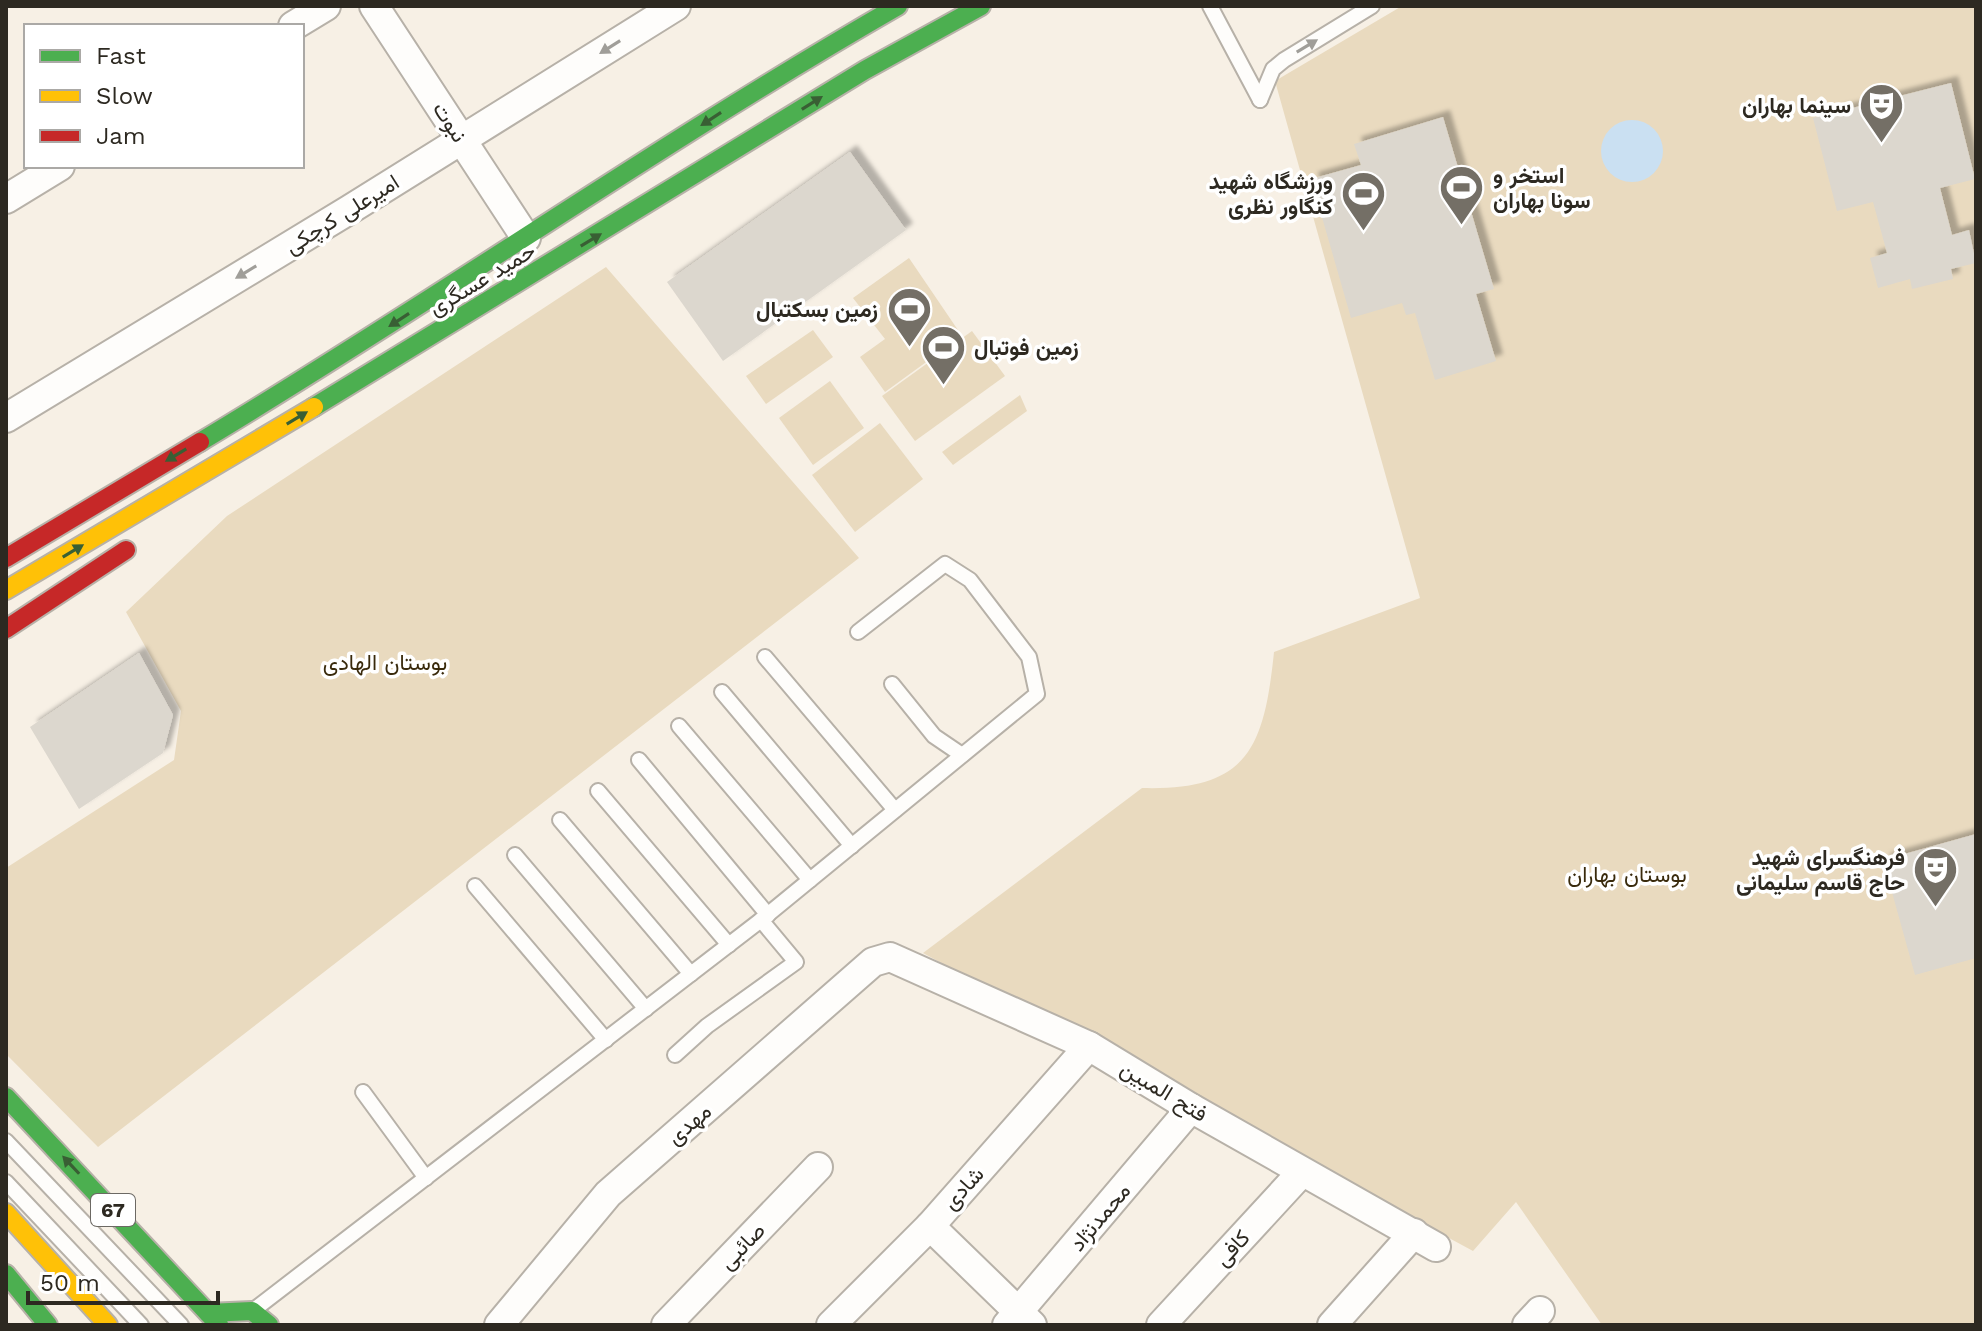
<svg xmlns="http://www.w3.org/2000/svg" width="1982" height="1331" viewBox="0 0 1982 1331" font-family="'Work Sans',Vazirmatn,sans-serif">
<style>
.green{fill:#e9dabf}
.water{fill:#cae0f2}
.building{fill:#dcd7ce;filter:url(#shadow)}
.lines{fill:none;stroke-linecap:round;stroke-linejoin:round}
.lane-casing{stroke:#b7b1a8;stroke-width:18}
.street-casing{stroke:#b7b1a8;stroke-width:32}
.fast-casing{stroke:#b7b1a8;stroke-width:22}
.slow-casing{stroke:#b7b1a8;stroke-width:22}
.jam-casing{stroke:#b7b1a8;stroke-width:22}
.lane{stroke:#fefdfb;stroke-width:14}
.street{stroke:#fefdfb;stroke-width:28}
.fast{stroke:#4caf50;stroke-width:18}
.slow{stroke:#ffc107;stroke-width:18}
.jam{stroke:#c62828;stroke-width:18}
.oneway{fill:#a09e99}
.oneway2{fill:#395f34}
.labels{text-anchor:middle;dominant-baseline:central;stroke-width:7;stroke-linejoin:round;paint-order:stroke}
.shield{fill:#fff;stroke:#6c6964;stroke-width:2}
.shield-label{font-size:20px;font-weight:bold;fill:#2d2921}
.poi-label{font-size:22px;font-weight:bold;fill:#2d2921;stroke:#fff;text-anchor:end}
.street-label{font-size:22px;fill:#2d2921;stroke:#fff}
.park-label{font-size:22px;fill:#392a0c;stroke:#fff}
</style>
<defs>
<filter id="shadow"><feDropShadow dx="7" dy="-7" stdDeviation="2" flood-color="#0004"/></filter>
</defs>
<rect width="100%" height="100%" fill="#f7f0e5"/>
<g class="green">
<path d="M1402 6H1976V1325H1602L1516 1202 1473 1251 923 953 1142 788C1248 791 1264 748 1274 652L1420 598 1275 81Z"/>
<polygon points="909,258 962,336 885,392 860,357 885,339 853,298"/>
<polygon points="606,267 859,558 98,1147 6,1054 6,868 174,760 181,711 126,612 227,516"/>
<polygon points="813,330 833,357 766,404 746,376"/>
<polygon points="972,331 1005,376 915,441 882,396"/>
<polygon points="830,381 864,428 813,465 779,418"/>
<polygon points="1020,395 1027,411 953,465 942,452"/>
<polygon points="880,423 923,479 855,532 812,475"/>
</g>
<circle class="water" cx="1632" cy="151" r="31"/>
<g class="building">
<polygon points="1951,83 1975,179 1940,188 1952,235 1969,230 1976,263 1951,269 1953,279 1912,289 1910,279 1878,288 1870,258 1887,253 1873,202 1837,211 1813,118"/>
<polygon points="1443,117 1494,289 1476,294 1496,361 1435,380 1415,313 1406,315 1402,303 1351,318 1311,179 1361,165 1354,144"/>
<polygon points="850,152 906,230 723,361 667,282"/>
<polygon points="139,653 173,715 163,753 79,809 30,727"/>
<polygon points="1976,834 1976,958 1915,975 1883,860"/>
</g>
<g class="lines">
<defs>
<g id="lane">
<polyline points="1210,6 1260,100"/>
<polyline points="1260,100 1273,69 1284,60 1372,6"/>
<polyline points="765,657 895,810"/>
<polyline points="892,684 934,736 962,755"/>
<polyline points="722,692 852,846"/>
<polyline points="679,726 810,880"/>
<polyline points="639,760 768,915"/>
<polyline points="598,791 729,945"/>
<polyline points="560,820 691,974"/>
<polyline points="515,855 646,1009"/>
<polyline points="475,886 606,1040"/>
<polyline points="675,1055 707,1026 796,962 761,920"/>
<polyline points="363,1092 426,1178"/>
<polyline points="6,1141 181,1325"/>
<polyline points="6,1182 141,1325"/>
<polyline points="255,1309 761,920 1037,694 1029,657 970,580 945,564 858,632"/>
</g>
<g id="street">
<polyline points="374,6 526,238"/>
<polyline points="293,26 326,6"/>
<polyline points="6,199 60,166"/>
<polyline points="6,418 349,210 676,6"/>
<polyline points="930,1226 1032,1325"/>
<polyline points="499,1325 608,1194 873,962 890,957 1089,1046 1191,1108 1436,1247"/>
<polyline points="666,1325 818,1167"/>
<polyline points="831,1325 930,1226 1089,1046"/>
<polyline points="1007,1325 1191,1108"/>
<polyline points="1161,1325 1302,1172"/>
<polyline points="1332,1325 1414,1233"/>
<polyline points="1527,1325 1540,1311"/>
</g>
<g id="fast">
<polyline points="314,407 865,70 981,6"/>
<path d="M200 442C435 301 660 143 898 6"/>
<polyline points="6,1097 219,1325"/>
<polyline points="6,1274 48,1325"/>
<polyline points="208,1313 252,1311 269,1325"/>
</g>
<g id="slow">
<polyline points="6,590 314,407"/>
<polyline points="6,1213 108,1325"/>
</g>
<g id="jam">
<polyline points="6,558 200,442"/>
<polyline points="6,629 126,550"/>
</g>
</defs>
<use href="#lane" class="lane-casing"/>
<use href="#street" class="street-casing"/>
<use href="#fast" class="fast-casing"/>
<use href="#slow" class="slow-casing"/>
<use href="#jam" class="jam-casing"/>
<use href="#lane" class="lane"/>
<use href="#street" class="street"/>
<use href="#fast" class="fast"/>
<use href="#slow" class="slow"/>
<use href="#jam" class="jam"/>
</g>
<defs><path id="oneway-solid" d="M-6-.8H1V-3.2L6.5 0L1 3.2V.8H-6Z" transform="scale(2)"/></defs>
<g class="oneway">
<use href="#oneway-solid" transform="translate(1307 46) rotate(-31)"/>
<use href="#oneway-solid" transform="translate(610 47) rotate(148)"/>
<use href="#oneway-solid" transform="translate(246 272) rotate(149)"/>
</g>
<g class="oneway2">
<use href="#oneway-solid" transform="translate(812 103) rotate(-32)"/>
<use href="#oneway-solid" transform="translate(711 119) rotate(147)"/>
<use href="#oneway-solid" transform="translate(591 240) rotate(-31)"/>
<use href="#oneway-solid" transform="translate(399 320) rotate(147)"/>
<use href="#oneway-solid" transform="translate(297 418) rotate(-31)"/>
<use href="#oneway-solid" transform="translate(176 455) rotate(149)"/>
<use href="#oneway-solid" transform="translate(73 551) rotate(-31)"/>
<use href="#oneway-solid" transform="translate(71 1165) rotate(-133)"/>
</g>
<defs>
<symbol id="theatre-pin" viewBox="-11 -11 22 30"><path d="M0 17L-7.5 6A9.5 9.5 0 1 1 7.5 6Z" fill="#746f66" stroke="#fff"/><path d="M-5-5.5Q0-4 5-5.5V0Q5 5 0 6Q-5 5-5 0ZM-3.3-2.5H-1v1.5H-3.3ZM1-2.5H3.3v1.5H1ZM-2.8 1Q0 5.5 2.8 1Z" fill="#fff"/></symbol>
<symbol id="stadium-pin" viewBox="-11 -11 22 30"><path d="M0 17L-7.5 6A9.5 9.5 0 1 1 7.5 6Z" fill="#746f66" stroke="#fff"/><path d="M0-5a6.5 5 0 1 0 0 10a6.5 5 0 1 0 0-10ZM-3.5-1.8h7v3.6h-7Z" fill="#fff"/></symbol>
</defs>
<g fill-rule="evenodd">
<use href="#theatre-pin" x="1856" y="80" width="51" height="69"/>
<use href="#stadium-pin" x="1436" y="162" width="51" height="69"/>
<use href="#stadium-pin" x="1338" y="168" width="51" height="69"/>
<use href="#stadium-pin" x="884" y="284" width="51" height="69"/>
<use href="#stadium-pin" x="918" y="322" width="51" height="69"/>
<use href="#theatre-pin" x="1910" y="844" width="51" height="69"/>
</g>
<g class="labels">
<rect class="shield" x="91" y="1194" width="44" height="32" rx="6"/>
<g class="shield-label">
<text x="113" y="1210">67</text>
</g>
<g class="poi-label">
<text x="1851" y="105">سینما بهاران</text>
<text x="1493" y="175" text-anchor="start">استخر و<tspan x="1493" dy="25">سونا بهاران</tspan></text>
<text x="1333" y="181">ورزشگاه شهید<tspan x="1333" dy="25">کنگاور نظری</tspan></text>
<text x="878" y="309">زمین بسکتبال</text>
<text x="974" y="347" text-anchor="start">زمین فوتبال</text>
<text x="1905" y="857">فرهنگسرای شهید<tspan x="1905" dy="25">حاج قاسم سلیمانی</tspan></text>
</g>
<g class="street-label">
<text transform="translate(450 122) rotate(57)">نبوت</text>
<text transform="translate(342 214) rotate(-32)">امیرعلی کرچکی</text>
<text transform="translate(482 279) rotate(-31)">حمید عسگری</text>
<text transform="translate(1164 1091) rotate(31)">فتح المبین</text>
<text transform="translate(689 1124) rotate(-41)">مهدی</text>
<text transform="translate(963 1188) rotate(-48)">شادی</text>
<text transform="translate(1100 1217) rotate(-50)">محمدنژاد</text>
<text transform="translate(742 1246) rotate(-46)">صائبی</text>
<text transform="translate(1232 1248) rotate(-47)">کافی</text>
</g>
<g class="park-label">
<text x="385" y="662">بوستان الهادی</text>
<text x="1627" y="874">بوستان بهاران</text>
</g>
</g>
<rect width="1982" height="1331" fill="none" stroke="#2d2921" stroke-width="16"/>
<rect x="24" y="24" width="280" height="144" fill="#ffffff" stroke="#aba9a6" stroke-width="2"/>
<rect x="40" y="50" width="40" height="12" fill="#4caf50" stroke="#aba9a6" stroke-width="2"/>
<text x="96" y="64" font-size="24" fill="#2d2921">Fast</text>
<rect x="40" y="90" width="40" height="12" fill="#ffc107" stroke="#aba9a6" stroke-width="2"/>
<text x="96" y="104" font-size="24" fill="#2d2921">Slow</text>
<rect x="40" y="130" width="40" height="12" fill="#c62828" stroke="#aba9a6" stroke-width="2"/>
<text x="96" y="144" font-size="24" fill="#2d2921">Jam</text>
<path d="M28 1291v12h190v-12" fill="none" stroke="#2d2921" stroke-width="4"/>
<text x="40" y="1291" font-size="24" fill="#2d2921" stroke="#ffffff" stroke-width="6" paint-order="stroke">50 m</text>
</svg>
